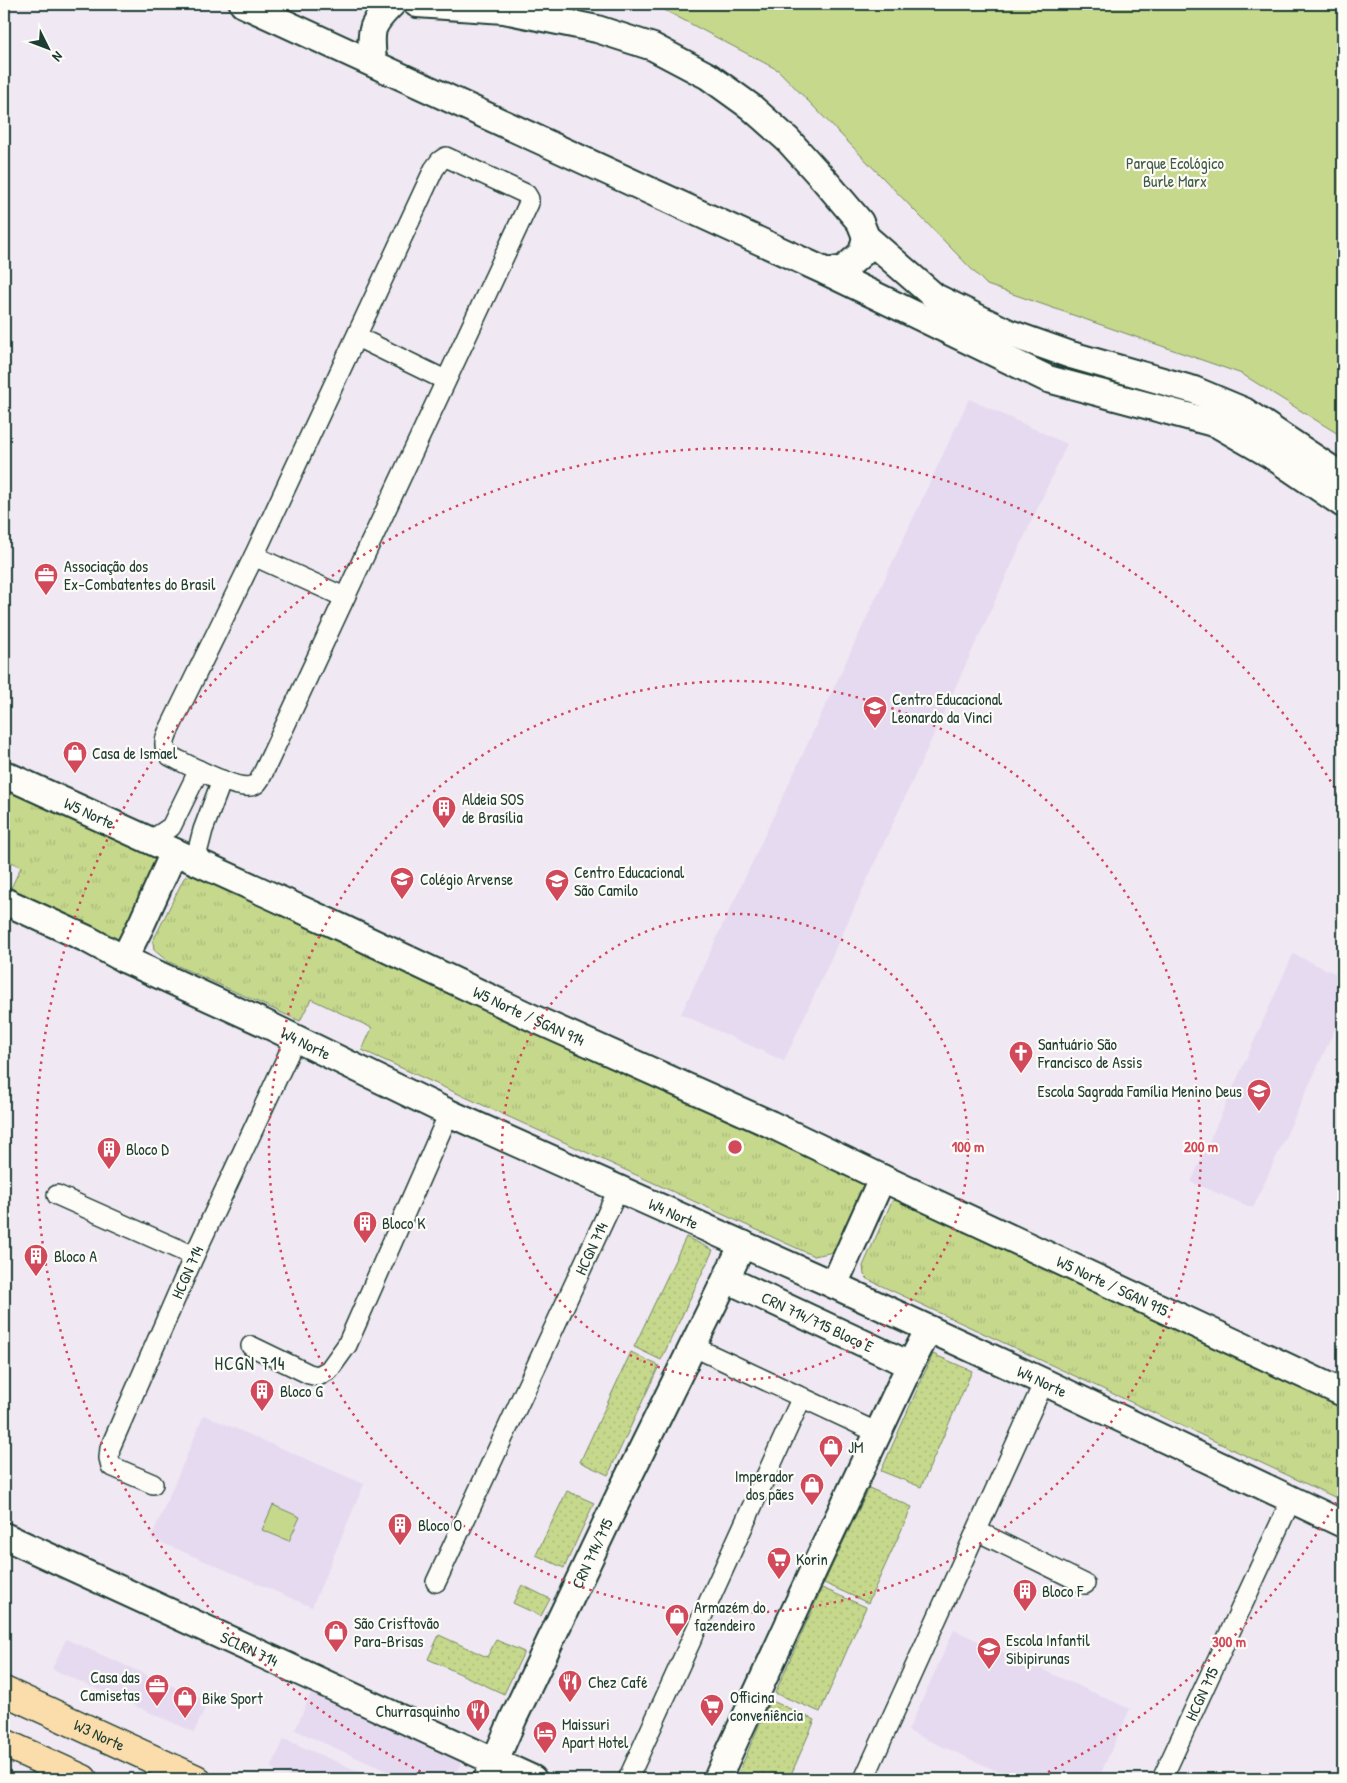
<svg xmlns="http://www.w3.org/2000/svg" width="1347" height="1783" viewBox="0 0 1347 1783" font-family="'Patrick Hand',sans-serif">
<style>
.built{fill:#e6daf0}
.grass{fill:url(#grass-tufts);stroke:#728a60}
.park{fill:#c6d88c;stroke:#728a60}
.garden{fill:url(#garden-dots);stroke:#728a60}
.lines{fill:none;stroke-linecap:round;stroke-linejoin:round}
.street-casing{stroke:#1f3d34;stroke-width:22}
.secondary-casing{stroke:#1f3d34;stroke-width:30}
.primary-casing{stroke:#1f3d34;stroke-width:31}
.street{stroke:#fdfcf7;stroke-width:19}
.secondary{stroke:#fdfcf7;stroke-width:26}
.primary{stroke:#fbddab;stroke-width:28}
.ring{fill:none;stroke:#d1495b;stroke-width:2.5;stroke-dasharray:2.5 5}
.labels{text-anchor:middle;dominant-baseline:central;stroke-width:4.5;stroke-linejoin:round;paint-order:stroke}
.park-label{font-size:16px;fill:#405c46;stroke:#fdfcf7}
.poi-label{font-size:16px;fill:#1f3d34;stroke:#fdfcf7;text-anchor:start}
.street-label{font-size:16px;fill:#1f3d34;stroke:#fdfcf7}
.neighbourhood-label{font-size:18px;letter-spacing:1px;fill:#1f3d34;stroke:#fdfcf7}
.centre{fill:#d1495b;stroke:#fdfcf7;stroke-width:2.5}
.ring-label{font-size:15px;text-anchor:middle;font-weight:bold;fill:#d1495b;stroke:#fdfcf7;stroke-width:4.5;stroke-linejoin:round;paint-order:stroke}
</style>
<defs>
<pattern id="grass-tufts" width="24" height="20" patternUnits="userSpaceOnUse" patternTransform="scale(1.25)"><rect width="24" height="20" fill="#c6d88c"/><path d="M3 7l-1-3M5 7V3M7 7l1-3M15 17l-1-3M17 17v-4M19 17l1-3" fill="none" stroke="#aaba79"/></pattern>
<pattern id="garden-dots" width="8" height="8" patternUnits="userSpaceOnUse" patternTransform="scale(1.25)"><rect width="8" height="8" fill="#c6d88c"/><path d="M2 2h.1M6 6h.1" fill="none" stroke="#aaba79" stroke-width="1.8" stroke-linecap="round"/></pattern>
</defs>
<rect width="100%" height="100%" fill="#f0e8f3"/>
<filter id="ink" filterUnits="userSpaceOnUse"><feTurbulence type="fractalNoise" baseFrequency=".02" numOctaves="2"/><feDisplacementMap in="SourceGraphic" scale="10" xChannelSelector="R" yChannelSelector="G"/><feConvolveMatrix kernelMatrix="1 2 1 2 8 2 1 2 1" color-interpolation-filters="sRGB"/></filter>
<g filter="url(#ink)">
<g class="built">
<polygon points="969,399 1067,444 784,1061 681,1014"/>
<polygon points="1293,954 1343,977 1343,1011 1253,1208 1191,1182"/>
<polygon points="204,1415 364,1484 312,1607 151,1538"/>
<polygon points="954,1630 1130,1709 1098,1779 1015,1779 908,1731"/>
<polygon points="66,1639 208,1702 194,1732 52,1669"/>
<polygon points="312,1691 463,1759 453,1779 404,1779 295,1730"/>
<polygon points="284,1739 376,1779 296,1779 271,1768"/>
</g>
<g class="grass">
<polygon points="4,784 155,855 160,861 120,940 11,888 21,867 4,858"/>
<polygon points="189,874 201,874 858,1175 867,1188 839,1251 814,1256 362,1050 372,1028 311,999 300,1021 167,961 154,950 153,941 184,878"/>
<polygon points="900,1199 1343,1399 1343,1501 869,1280 864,1275 863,1266 892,1201"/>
</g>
<g class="park">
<polygon points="653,4 1343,4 1343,437 1242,374 987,285 778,70"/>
<polygon points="273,1505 300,1517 289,1541 262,1530"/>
</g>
<g class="garden">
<polygon points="686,1237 713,1250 661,1360 634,1347"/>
<polygon points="631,1352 659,1366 608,1475 580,1462"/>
<polygon points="933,1354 972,1371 921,1487 881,1471"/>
<polygon points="869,1488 912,1507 868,1603 824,1583"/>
<polygon points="567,1491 594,1503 564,1568 536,1555"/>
<polygon points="522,1585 550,1599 541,1616 513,1603"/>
<polygon points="822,1588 866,1607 820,1712 775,1693"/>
<polygon points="439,1635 487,1657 496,1640 524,1652 504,1694 428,1659"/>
<polygon points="770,1700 815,1720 789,1779 736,1779"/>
</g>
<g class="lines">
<defs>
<g id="street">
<path d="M446 157 526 194 529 199V203L263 773C261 777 259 783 254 785 239 793 185 763 170 756 163 749 164 741 168 732L254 556 434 169 440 161Z"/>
<polyline points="357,337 445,380"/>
<polyline points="254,556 344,597"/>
<polyline points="150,841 171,827 199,770"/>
<polyline points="195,861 203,830 222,780"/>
<polyline points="57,1195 194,1256"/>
<polyline points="251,1346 309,1374 318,1376 329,1370 347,1345 449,1113"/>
<polyline points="692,1346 878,1433"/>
<path id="s1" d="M153 1484 111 1466 109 1458 110 1448 194 1256 295 1040"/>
<polyline points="977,1531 1085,1584"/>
<path id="s2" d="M436 1582 619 1188"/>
<polyline points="628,1779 802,1397"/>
<polyline points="864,1779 1044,1382"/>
<path id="s3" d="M1162 1779 1291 1500"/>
</g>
<g id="secondary">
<polyline points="243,4 827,272 1048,379 1217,424 1271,455 1343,504"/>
<polyline points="417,4 504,10 597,29 653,47 708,76 751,107 788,140 826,182 860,222 866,237 935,297 1009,333 1071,355 1194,390 1244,411 1343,477"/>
<path d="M373 63C371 30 368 28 392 4"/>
<polyline points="827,272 844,269 862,253 866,237"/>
<path id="s4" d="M4 774 340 927 537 1020 770 1124 882 1178 1343 1393"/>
<path id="s5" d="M4 901 87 939 124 959 262 1022 449 1113 834 1285 1044 1382 1343 1524"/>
<polyline points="124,959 142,923 174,852"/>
<path id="s6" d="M726 1279 910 1365"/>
<polyline points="834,1285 882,1178"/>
<path id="s7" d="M4 1536 533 1779"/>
<path id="s8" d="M487 1779 514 1717 622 1490 743 1244"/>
<polyline points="717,1779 813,1571 910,1365 929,1329"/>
</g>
<g id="primary">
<path id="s9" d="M4 1691 196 1779"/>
<polyline points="4,1743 83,1779"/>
</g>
</defs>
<use href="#street" class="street-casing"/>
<use href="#secondary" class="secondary-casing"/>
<use href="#primary" class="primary-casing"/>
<use href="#street" class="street"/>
<use href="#secondary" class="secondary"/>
<use href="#primary" class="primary"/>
</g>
</g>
<g class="ring">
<circle cx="735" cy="1147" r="233"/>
<circle cx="735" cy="1147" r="466"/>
<path d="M1340 1496A699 699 0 0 1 1036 1778M434 1778A699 699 0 1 1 1340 797"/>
</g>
<defs>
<symbol id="office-pin" viewBox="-11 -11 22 30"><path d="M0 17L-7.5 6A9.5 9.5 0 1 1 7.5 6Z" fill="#d1495b" stroke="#fdfcf7"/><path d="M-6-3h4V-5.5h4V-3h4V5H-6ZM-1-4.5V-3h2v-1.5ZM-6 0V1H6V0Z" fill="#fff"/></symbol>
<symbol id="school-pin" viewBox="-11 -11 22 30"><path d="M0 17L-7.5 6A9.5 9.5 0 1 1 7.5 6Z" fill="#d1495b" stroke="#fdfcf7"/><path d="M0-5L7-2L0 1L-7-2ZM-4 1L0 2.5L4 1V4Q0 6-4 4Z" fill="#fff"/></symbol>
<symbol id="shop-pin" viewBox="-11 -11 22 30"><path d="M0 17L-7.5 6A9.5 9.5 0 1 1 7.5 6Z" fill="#d1495b" stroke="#fdfcf7"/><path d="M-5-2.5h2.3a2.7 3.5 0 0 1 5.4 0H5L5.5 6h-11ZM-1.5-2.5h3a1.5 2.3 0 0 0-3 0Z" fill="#fff"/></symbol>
<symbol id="building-pin" viewBox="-11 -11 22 30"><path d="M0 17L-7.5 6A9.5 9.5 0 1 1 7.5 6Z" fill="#d1495b" stroke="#fdfcf7"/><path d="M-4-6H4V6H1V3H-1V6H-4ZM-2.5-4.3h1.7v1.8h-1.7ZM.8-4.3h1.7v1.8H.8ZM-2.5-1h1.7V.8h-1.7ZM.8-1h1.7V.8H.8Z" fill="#fff"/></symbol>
<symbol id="church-pin" viewBox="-11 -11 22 30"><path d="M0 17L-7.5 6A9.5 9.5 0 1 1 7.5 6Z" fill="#d1495b" stroke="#fdfcf7"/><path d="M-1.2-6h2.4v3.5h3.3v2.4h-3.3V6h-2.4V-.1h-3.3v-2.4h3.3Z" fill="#fff"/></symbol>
<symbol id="supermarket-pin" viewBox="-11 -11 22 30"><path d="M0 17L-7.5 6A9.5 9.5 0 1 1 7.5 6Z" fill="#d1495b" stroke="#fdfcf7"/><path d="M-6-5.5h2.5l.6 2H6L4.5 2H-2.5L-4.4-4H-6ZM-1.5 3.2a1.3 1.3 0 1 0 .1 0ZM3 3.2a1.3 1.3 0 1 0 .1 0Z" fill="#fff"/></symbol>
<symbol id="restaurant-pin" viewBox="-11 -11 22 30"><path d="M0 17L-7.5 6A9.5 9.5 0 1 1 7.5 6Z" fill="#d1495b" stroke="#fdfcf7"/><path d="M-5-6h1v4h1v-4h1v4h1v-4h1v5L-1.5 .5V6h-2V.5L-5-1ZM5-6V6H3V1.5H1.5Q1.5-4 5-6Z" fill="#fff"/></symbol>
<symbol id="hotel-pin" viewBox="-11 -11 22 30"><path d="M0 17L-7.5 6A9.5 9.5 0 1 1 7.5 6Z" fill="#d1495b" stroke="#fdfcf7"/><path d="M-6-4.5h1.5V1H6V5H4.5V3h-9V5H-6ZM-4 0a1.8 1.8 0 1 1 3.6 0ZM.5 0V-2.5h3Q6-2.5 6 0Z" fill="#fff"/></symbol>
</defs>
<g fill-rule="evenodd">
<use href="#office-pin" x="32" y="561" width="28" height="38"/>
<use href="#school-pin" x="861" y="694" width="28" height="38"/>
<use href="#shop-pin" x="61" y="739" width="28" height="38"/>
<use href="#building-pin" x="430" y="794" width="28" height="38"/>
<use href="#school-pin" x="388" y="865" width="28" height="38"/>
<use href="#school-pin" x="543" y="867" width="28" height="38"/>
<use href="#church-pin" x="1007" y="1039" width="28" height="38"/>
<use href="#school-pin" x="1245" y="1077" width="28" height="38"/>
<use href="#building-pin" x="95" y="1135" width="28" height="38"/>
<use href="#building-pin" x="351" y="1209" width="28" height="38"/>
<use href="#building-pin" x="22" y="1242" width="28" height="38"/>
<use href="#building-pin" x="248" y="1377" width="28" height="38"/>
<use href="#shop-pin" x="817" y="1433" width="28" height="38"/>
<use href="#shop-pin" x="798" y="1471" width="28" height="38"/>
<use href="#building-pin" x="386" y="1511" width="28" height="38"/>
<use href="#supermarket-pin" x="765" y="1545" width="28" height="38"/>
<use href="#building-pin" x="1011" y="1577" width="28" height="38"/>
<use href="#shop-pin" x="663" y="1602" width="28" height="38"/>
<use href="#shop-pin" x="322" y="1618" width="28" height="38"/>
<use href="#school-pin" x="975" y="1635" width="28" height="38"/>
<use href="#restaurant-pin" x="556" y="1668" width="28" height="38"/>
<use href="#office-pin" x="143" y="1672" width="28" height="38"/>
<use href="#shop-pin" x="171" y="1684" width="28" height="38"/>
<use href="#supermarket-pin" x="698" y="1692" width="28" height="38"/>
<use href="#restaurant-pin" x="464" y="1697" width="28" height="38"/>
<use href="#hotel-pin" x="531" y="1719" width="28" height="38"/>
</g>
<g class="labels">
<g class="park-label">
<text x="1175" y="163">Parque Ecológico<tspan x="1175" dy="18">Burle Marx</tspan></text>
</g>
<g class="poi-label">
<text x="64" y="566">Associação dos<tspan x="64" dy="18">Ex-Combatentes do Brasil</tspan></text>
<text x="892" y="699">Centro Educacional<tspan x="892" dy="18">Leonardo da Vinci</tspan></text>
<text x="92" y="753">Casa de Ismael</text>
<text x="462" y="799">Aldeia SOS<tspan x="462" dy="18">de Brasília</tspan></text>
<text x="574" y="872">Centro Educacional<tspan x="574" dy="18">São Camilo</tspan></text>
<text x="420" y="879">Colégio Arvense</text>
<text x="1038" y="1044">Santuário São<tspan x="1038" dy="18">Francisco de Assis</tspan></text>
<text x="1242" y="1091" text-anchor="end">Escola Sagrada Família Menino Deus</text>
<text x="126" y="1149">Bloco D</text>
<text x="382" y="1223">Bloco K</text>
<text x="54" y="1256">Bloco A</text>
<text x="280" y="1391">Bloco G</text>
<text x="848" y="1447">JM</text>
<text x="794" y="1476" text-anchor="end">Imperador<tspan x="794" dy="18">dos pães</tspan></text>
<text x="418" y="1525">Bloco O</text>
<text x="796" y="1559">Korin</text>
<text x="1042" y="1591">Bloco F</text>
<text x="694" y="1607">Armazém do<tspan x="694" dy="18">fazendeiro</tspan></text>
<text x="354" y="1623">São Crisftovão<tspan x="354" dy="18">Para-Brisas</tspan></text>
<text x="1006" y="1640">Escola Infantil<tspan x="1006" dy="18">Sibipirunas</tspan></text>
<text x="140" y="1677" text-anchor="end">Casa das<tspan x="140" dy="18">Camisetas</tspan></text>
<text x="588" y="1682">Chez Café</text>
<text x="730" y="1697">Officina<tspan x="730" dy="18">conveniência</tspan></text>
<text x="202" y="1698">Bike Sport</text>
<text x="460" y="1711" text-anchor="end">Churrasquinho</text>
<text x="562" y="1724">Maissuri<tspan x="562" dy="18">Apart Hotel</tspan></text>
</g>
<g class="street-label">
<text stroke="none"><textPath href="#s4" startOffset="94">W5 Norte</textPath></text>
<text stroke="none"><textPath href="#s4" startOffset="578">W5 Norte / SGAN 914</textPath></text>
<text stroke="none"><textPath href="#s5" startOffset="334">W4 Norte</textPath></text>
<text stroke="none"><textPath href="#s5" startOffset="739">W4 Norte</textPath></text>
<text stroke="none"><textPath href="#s2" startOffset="368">HCGN 714</textPath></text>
<text stroke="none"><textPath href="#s1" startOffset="256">HCGN 714</textPath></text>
<text stroke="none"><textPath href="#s4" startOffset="1221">W5 Norte / SGAN 915</textPath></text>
<text stroke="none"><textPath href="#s6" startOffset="101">CRN 714/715 Bloco E</textPath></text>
<text stroke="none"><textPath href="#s5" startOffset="1144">W4 Norte</textPath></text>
<text stroke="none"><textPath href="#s8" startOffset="249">CRN 714/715</textPath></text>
<text stroke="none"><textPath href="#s7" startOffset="270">SCLRN 714</textPath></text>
<text stroke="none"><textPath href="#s3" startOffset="94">HCGN 715</textPath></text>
<text stroke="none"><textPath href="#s9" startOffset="105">W3 Norte</textPath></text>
</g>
<g class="neighbourhood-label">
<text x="250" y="1363">HCGN 714</text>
</g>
</g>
<circle cx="735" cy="1147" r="8" class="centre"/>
<g class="ring-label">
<text x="968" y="1152">100 m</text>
<text x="1201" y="1152">200 m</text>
<text x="1229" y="1647">300 m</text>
</g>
<rect width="1347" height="1783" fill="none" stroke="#fdfcf7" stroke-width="20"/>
<rect x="10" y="10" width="1327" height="1763" fill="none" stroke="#1f3d34" stroke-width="2" filter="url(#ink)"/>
<g transform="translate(48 48) rotate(132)" stroke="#fdfcf7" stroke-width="4" paint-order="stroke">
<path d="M0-4L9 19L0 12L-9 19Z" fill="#1f3d34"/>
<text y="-8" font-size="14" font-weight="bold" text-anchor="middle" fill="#1f3d34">N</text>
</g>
</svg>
